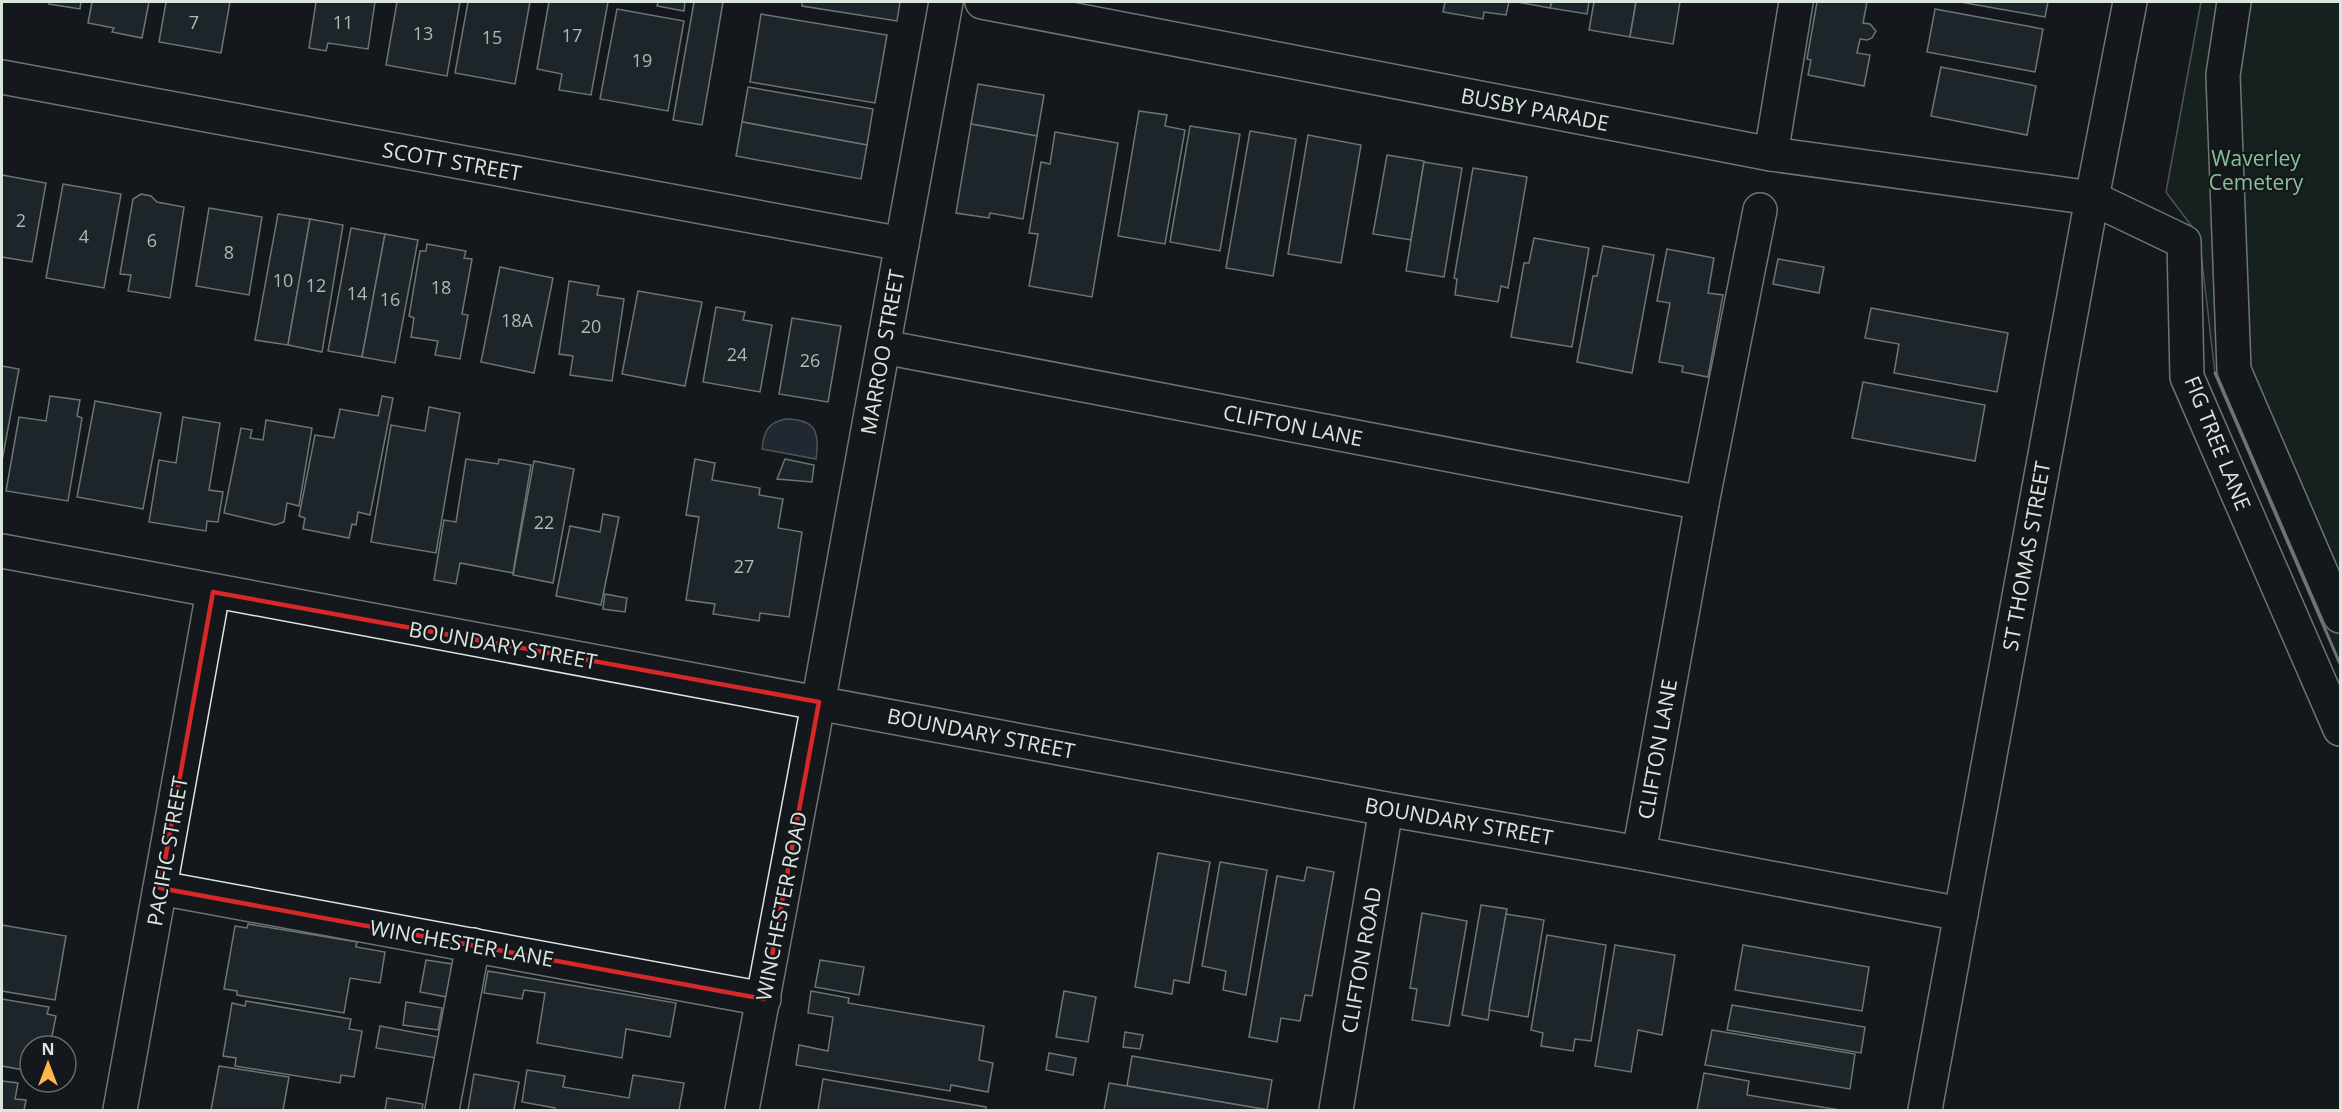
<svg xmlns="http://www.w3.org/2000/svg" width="2342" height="1112" viewBox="0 0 2342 1112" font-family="'Open Sans',sans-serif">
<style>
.green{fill:#1a2d24;stroke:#939e99;stroke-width:1.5}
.water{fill:#2f3f4d;stroke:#939e99;stroke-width:1.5}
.building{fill:#2c363c;stroke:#d8e6dc;stroke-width:1.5}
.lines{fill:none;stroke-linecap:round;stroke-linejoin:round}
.minor-casing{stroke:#d8e6dc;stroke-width:36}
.minor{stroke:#14181c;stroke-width:33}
.wall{stroke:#d8e6dc;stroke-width:3}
.marked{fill:none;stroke:#d62828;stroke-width:4.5;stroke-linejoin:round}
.labels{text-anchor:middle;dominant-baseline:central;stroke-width:4.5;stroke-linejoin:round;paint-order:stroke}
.number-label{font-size:18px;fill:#adbab4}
.street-label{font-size:21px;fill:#d8e6dc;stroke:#14181c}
.park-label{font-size:21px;fill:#8ac095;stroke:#14181c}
</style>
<rect width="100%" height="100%" fill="#14181c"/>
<polygon class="green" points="2201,2 2340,2 2340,664 2215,373 2199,236 2166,192"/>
<path class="water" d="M785 419C816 419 820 432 816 459L762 449C764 432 767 423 785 419Z"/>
<g class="building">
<polygon points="49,2 81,2 80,9 49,4"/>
<polygon points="92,2 149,2 142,38 112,32 114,28 88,23"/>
<polygon points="166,2 230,2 221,53 159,42"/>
<polygon points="316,2 375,2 368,49 328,43 326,51 309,48"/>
<polygon points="397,2 460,2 447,76 386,65"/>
<polygon points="468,2 530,2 515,84 455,73"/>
<polygon points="549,2 608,2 591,95 559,90 562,74 537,69"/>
<polygon points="658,2 685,2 684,11 657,6"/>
<polygon points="694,2 723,2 702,125 673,120"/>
<polygon points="802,2 900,2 897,21 802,6"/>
<polygon points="1445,2 1509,2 1506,15 1484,12 1483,19 1443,12"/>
<polygon points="1517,2 1552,2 1550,8"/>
<polygon points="1552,2 1589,2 1587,14 1550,8"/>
<polygon points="1594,2 1636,2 1630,37 1589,30"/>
<polygon points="1636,2 1680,2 1673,44 1630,37"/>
<polygon points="1817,2 1867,2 1863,23 1870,24 1876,31 1872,38 1867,40 1860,39 1857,53 1870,55 1864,86 1808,75 1811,60 1807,59"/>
<polygon points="1960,2 2048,2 2045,17"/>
<polygon points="617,9 684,21 668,111 600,99"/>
<polygon points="1935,9 2043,29 2035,72 1927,52"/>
<polygon points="761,14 887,35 875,103 750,82"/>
<polygon points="1941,67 2036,86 2027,135 1931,116"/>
<polygon points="978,84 1044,95 1037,136 971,124"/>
<polygon points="748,87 873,109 867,145 742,122"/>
<polygon points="1139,111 1167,115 1165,126 1185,130 1165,244 1118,236"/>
<polygon points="742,122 867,145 861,179 736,156"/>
<polygon points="971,124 1037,136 1023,219 990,213 989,218 956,213"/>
<polygon points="1190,126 1240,134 1220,251 1170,242"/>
<polygon points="1250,131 1296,139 1273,276 1226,268"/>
<polygon points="1055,132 1118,143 1092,297 1029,286 1038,234 1029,233 1041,162 1050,164"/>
<polygon points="1308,135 1361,145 1341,263 1288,254"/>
<polygon points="1387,155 1424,161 1411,240 1373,234"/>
<polygon points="1424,162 1462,168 1444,277 1406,271"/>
<polygon points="1473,168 1527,177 1508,288 1501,286 1498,302 1455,295 1457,279 1454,278"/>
<polygon points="2,175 46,183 32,262 2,257"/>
<polygon points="63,184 121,194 104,288 46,278"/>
<polygon points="141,194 151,196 157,202 184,207 170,298 128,291 131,275 120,274 133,199"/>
<polygon points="209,208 262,217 249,295 196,286"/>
<polygon points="278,214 310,219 288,345 255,340"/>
<polygon points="310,219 343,225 322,352 288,345"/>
<polygon points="351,228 385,234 362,357 328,351"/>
<polygon points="385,234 418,240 395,363 362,357"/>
<polygon points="1534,238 1589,248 1572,347 1511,337 1524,263 1529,263"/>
<polygon points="427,244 466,251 464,258 472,259 462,314 468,315 460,359 435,355 438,341 411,337 414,318 409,316 420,251 426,251"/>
<polygon points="1603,246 1654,255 1632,373 1577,362 1593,276 1597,276"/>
<polygon points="1667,249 1714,258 1708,293 1723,295 1708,377 1682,372 1683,366 1659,362 1670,303 1657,301"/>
<polygon points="1778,259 1824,267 1819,293 1773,284"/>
<polygon points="500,267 553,278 534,373 481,362"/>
<polygon points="569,281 599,286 597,295 624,299 612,381 570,375 573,356 559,354"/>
<polygon points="638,291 702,302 685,386 622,374"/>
<polygon points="716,307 745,312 743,320 772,325 760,392 703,382"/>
<polygon points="1871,308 2008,333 1997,392 1894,373 1899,344 1865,338"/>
<polygon points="792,318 841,326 828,402 779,394"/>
<polygon points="2,366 19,369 2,461"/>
<polygon points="1863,382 1985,405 1975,461 1852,438"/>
<polygon points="50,396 80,400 77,416 82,418 68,501 6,491 19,417 46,421"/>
<polygon points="382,396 393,398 370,515 358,512 356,525 352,524 349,538 303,529 305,518 299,516 315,435 334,438 340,409 378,416"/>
<polygon points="95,401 161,413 143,509 77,497"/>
<polygon points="429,407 460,413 436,553 371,542 391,425 425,431"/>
<polygon points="183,417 220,423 209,490 223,492 218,522 207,521 206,531 149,522 159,460 176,463"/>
<polygon points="266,420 312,428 299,506 287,503 284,522 275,525 224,513 241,428 252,430 250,438 263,440"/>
<polygon points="466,459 498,464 499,459 531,465 513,573 460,563 456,584 434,580 444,520 456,522"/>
<polygon points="695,459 715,463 712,480 760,488 759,495 783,499 778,528 802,532 789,617 760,613 759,621 713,614 715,604 686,600 699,517 686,515"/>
<polygon points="785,459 814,465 812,482 777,479"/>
<polygon points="534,461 574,469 553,583 513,575"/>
<polygon points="603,514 619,517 601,605 556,596 570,526 600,532"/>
<polygon points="605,594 627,598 625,612 603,609"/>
<polygon points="1158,853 1210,862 1189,983 1174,980 1172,994 1135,987"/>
<polygon points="1220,862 1267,870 1246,995 1223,990 1226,971 1202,966"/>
<polygon points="1307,867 1334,872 1312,996 1305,995 1300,1021 1281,1018 1277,1042 1249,1037 1277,876 1304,881"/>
<polygon points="1481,905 1507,909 1488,1020 1462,1015"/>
<polygon points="1422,913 1467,921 1449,1026 1412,1020 1417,989 1410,988"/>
<polygon points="1506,914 1544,920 1528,1017 1489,1010"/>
<polygon points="248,924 357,942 356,947 385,952 380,983 350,978 344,1013 237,995 237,991 224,989 235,926 247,928"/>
<polygon points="2,925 66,936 55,1000 2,991"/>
<polygon points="1547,935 1606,945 1591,1041 1575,1039 1573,1051 1541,1046 1543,1033 1531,1030"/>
<polygon points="1615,945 1675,955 1662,1035 1638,1030 1631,1072 1595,1066"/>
<polygon points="1743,945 1869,967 1862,1011 1735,990"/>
<polygon points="426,960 452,964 447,997 420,992"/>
<polygon points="820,960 864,967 859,995 815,987"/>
<polygon points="488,971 676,1003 670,1037 626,1029 622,1058 537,1043 545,993 524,990 522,999 484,993"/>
<polygon points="811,991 849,998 848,1003 984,1026 979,1060 993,1063 988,1092 951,1085 950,1091 796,1065 799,1045 828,1051 833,1017 808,1013"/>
<polygon points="1064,991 1096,997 1088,1042 1056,1037"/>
<polygon points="2,999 49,1007 47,1014 56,1016 50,1046 30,1046 30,1071 2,1066"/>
<polygon points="246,1001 351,1019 349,1029 362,1031 354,1077 341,1075 340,1083 235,1066 236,1058 223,1056 232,1003 245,1006"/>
<polygon points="406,1002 442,1008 438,1030 403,1025"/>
<polygon points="1732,1005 1865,1027 1861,1053 1727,1030"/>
<polygon points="380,1026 439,1037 436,1058 376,1048"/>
<polygon points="1712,1030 1855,1054 1850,1089 1705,1065"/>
<polygon points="1125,1032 1143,1035 1140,1049 1123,1047"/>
<polygon points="1049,1053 1076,1058 1073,1075 1046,1070"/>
<polygon points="1132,1056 1272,1080 1267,1110 1127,1086"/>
<polygon points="219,1066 289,1077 283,1110 211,1110"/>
<polygon points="527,1070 565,1076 563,1087 629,1098 633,1075 684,1083 679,1110 555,1110 555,1108 522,1102"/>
<polygon points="1704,1073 1749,1081 1747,1095 1840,1110 1697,1110"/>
<polygon points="474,1074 519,1082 514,1110 468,1110"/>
<polygon points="823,1079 986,1107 986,1110 818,1110"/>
<polygon points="2,1081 18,1083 15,1099 26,1100 24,1110 2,1110"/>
<polygon points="1109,1083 1127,1086 1269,1110 1104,1110"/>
<polygon points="387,1098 423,1104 422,1110 385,1110"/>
</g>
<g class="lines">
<defs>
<g id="minor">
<polyline points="982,2 1771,154 2092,198 2184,242 2187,377 2340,729"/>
<polyline points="2234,2 2223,75 2234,370 2340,616"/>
<polyline points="2,77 902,244"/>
<polyline points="1771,154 1796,2"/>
<polyline points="884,347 1702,503"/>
<polyline points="2,551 1386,809 1639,853 1961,914"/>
<polyline points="1639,853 1702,503 1760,210"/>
<polyline points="160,888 764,999"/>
<polyline points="120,1110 213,592"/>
<polyline points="442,1110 473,945"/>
<polyline points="742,1110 812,737 946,2"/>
<polyline points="1336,1110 1386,809"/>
<polyline points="1925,1110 2092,198 2130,2"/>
</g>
</defs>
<use href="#minor" class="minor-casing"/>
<use href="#minor" class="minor"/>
<polyline class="wall" points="2215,373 2340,664"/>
</g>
<path d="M0 0H2342V1112H0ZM213 592 819 702 764 999 160 888Z" fill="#14181c" fill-opacity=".55" fill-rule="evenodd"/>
<path class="marked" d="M213 592 819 702 764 999 160 888Z"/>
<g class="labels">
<g class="number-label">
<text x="194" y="22">7</text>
<text x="343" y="22">11</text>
<text x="423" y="33">13</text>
<text x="572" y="35">17</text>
<text x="492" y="37">15</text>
<text x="642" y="60">19</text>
<text x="21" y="220">2</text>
<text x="84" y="236">4</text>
<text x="152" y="240">6</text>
<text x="229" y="252">8</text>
<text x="283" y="280">10</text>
<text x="316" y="285">12</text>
<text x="441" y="287">18</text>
<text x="357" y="293">14</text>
<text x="390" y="299">16</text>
<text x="517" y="320">18A</text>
<text x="591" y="326">20</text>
<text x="737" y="354">24</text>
<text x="810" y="360">26</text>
<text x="544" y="522">22</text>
<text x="744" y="566">27</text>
</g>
<g class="street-label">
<text transform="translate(1535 109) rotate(11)">BUSBY PARADE</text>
<text transform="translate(452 161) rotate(10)">SCOTT STREET</text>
<text transform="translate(882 352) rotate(-80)">MARROO STREET</text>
<text transform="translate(1293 425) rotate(11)">CLIFTON LANE</text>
<text transform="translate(2218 443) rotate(68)">FIG TREE LANE</text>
<text transform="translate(2026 556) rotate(-80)">ST THOMAS STREET</text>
<text transform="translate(503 645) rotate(10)">BOUNDARY STREET</text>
<text transform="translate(981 733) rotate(11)">BOUNDARY STREET</text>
<text transform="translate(1657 749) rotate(-80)">CLIFTON LANE</text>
<text transform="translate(1459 821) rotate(10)">BOUNDARY STREET</text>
<text transform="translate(167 851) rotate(-80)">PACIFIC STREET</text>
<text transform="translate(781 906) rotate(-79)">WINCHESTER ROAD</text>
<text transform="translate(462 943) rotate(10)">WINCHESTER LANE</text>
<text transform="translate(1361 960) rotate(-80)">CLIFTON ROAD</text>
</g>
<g class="park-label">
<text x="2256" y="158">Waverley<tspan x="2256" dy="24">Cemetery</tspan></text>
</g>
</g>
<rect width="2342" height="1112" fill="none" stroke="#d8e6dc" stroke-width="6"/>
<g transform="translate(48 1064)"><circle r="28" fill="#14181c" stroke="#626a69" stroke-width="1.5"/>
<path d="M0-4.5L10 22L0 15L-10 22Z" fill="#ffb74d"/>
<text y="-9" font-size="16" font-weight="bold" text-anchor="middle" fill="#d8e6dc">N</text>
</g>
</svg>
